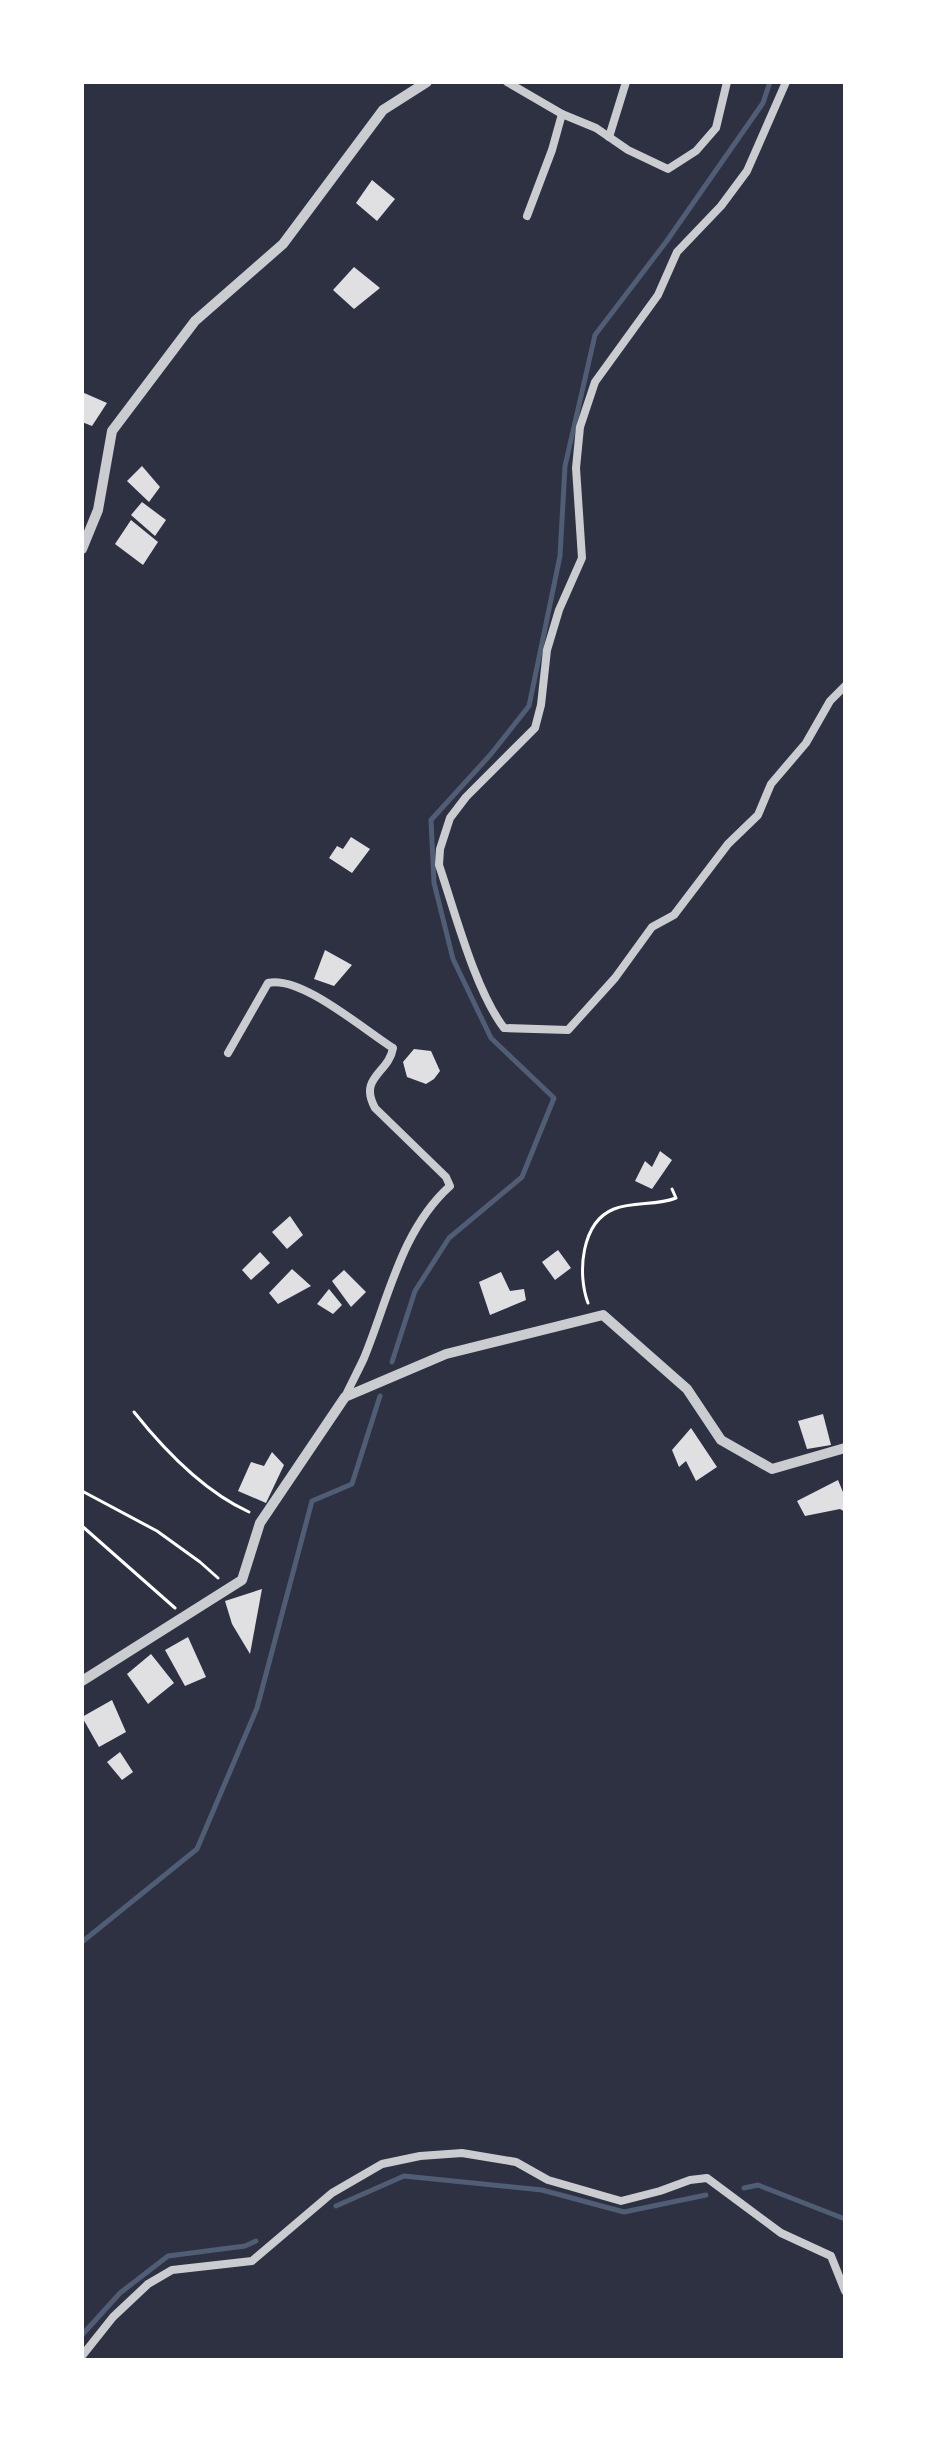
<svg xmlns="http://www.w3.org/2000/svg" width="927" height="2442" viewBox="0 0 927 2442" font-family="'Archivo Narrow',sans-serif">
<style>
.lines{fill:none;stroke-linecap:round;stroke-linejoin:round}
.stream{stroke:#4f5d75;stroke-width:5}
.building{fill:#e0e0e3}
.path{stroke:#fff;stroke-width:3}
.minor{stroke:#caccd0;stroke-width:8}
.tertiary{stroke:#caccd0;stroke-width:10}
</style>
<rect width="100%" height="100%" fill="#2d3142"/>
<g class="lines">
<g class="stream">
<polyline points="392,1362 415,1291 449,1238 522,1177 554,1098 491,1038 453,959 434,883 431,820 491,754 529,706 560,556 565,466 595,335 666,242 763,103 770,82"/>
<polyline points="82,1942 197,1849 257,1708 312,1501 352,1484 380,1396"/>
<polyline points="744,2188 758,2185 845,2219"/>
<polyline points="336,2206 404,2176 542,2190 624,2212 706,2195"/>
<polyline points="82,2335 120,2293 168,2256 245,2246 256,2241"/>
</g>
</g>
<g class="building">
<polygon points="372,180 395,199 377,221 356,203"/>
<polygon points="354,267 380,288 354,309 333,290"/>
<polygon points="82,392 107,403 92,426 82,422"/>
<polygon points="142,466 160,487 149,502 127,481"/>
<polygon points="142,502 166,520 155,536 131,515"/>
<polygon points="131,520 158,542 143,565 115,544"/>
<polygon points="351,837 370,849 352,873 329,858 337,846 343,849"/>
<polygon points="325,950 352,965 334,986 314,979"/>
<polygon points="414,1049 431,1051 440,1071 434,1079 426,1084 407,1077 403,1062"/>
<polygon points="660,1151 672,1160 652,1189 635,1181 645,1161 652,1167"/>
<polygon points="290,1216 303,1235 287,1249 272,1232"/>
<polygon points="558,1250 571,1268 555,1280 542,1262"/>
<polygon points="260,1252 270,1263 251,1280 242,1270"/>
<polygon points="292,1269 311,1286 278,1304 269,1293"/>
<polygon points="344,1270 366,1292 351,1307 332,1281"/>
<polygon points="501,1272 510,1291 524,1289 526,1300 490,1315 479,1282"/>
<polygon points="329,1289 342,1305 333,1314 317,1304"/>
<polygon points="823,1414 831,1445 807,1449 798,1421"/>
<polygon points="691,1428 717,1467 696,1481 686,1461 679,1467 672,1450"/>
<polygon points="272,1452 284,1465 266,1503 238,1491 251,1462 264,1466"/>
<polygon points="838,1480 845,1497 845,1512 840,1509 805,1516 797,1501"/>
<polygon points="262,1589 250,1654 232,1624 225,1601"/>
<polygon points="188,1637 206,1677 185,1686 165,1650"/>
<polygon points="151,1654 174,1683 148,1704 127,1674"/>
<polygon points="112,1700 126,1732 99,1747 82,1717"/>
<polygon points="120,1752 133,1772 122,1780 107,1762"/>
</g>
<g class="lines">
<g class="path">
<path d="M588 1303C577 1274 581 1222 614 1209 634 1201 656 1206 676 1198L672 1189"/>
<path d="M134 1412C165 1451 203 1491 249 1512"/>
<polyline points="82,1491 157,1531 200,1562 218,1578"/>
<polyline points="82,1526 175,1608"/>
</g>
<g class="minor">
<polyline points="507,82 562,114 596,128 628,150 668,169 696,151 716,128 727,82"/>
<path d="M786 82 747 171 721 206 677 252 658 295 595 382 580 427 576 468 582 558 559 610 547 650 541 705 535 728 466 797 450 818 440 849 439 865C455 912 475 990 504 1028L568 1030 615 978 652 927 674 915 728 844 758 815 771 784 806 743 830 701 845 686"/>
<polyline points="609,137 626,82"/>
<polyline points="527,216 552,150 562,114"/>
<path d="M228 1053 268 983C301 975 364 1030 393 1048 389 1073 358 1077 375 1108L446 1177 450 1186C401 1230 388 1300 364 1358 358 1371 351 1384 345 1397"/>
<polyline points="82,2356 113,2317 148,2284 172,2270 252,2261 332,2193 382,2164 420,2156 462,2153 516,2162 548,2180 621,2201 660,2191 690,2180 707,2178 781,2233 831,2256 845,2291"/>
</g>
<g class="tertiary">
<polyline points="82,549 98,510 112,431 195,321 283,244 383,110 427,82"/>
<polyline points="82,1681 242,1580 260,1523 345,1397 446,1354 603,1315 687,1389 721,1440 772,1469 845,1448"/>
</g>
</g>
<rect width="927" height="2442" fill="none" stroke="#ffffff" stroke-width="168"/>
</svg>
